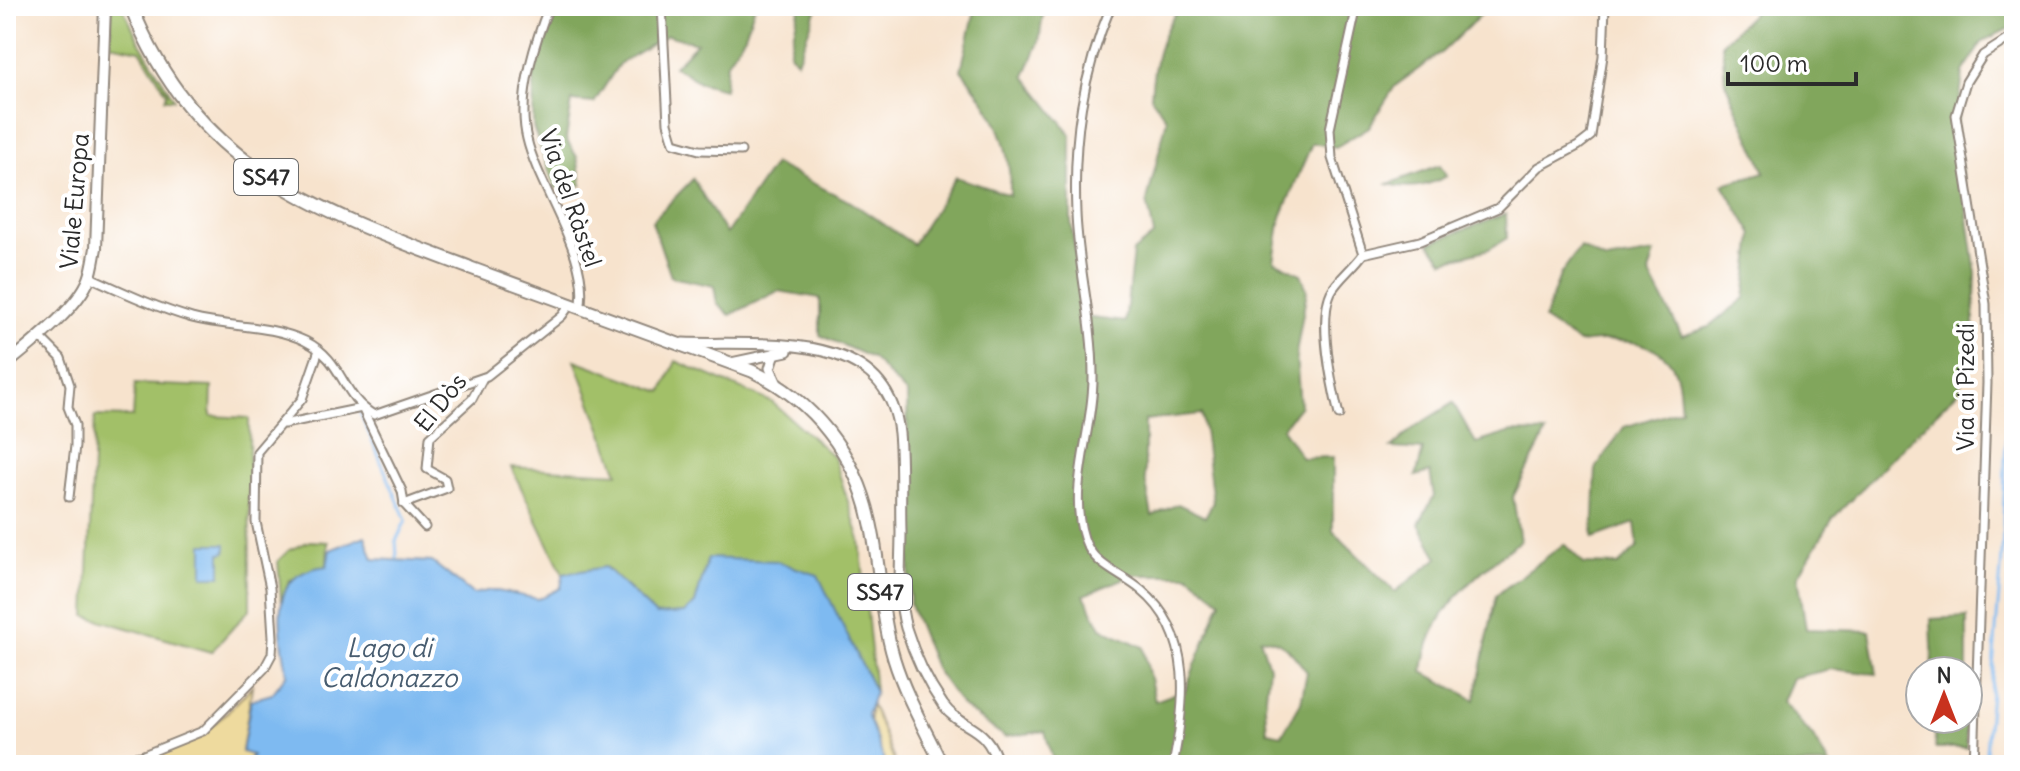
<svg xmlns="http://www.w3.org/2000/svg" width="2020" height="771" viewBox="0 0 2020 771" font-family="Delius,sans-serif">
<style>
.green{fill:#a2c067;stroke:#667649;stroke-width:2}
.forest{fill:#81a65c;stroke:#566844;stroke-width:2;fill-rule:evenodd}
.sand{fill:#eeda9e;stroke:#8c8264;stroke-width:2}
.water{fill:#7ebaf1;stroke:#54728e;stroke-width:2}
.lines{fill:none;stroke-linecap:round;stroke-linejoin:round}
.stream{stroke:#7ebaf1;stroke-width:3}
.minor-casing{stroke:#91877c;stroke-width:11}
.tertiary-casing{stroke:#91877c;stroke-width:13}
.secondary-casing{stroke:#91877c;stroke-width:14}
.primary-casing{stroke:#91877c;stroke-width:15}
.trunk-casing{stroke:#91877c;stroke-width:16}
.minor{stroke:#fff;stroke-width:7}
.tertiary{stroke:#fff;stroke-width:9}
.secondary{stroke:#fff;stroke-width:10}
.primary{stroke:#fff;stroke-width:11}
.trunk{stroke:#fff;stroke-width:12}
.labels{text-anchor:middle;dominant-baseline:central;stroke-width:8;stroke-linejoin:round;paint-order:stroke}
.shield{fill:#fff;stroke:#6b6b6b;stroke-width:2}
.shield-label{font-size:22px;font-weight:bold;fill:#2b2b2b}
.street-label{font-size:24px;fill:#2b2b2b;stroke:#fff}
.water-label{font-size:26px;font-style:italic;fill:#485d70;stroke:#fff}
</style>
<rect width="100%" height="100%" fill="#fff"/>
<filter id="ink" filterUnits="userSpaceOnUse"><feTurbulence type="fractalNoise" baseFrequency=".0125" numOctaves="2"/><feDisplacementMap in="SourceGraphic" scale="16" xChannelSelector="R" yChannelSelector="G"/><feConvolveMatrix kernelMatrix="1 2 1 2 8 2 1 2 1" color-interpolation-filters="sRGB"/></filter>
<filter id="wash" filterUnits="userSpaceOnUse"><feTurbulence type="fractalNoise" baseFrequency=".006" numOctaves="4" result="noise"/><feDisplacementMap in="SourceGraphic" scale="32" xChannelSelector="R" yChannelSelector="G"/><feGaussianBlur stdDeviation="1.8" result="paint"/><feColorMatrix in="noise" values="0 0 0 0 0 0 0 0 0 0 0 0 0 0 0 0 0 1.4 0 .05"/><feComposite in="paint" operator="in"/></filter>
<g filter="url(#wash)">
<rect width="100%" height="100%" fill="#f7e3cd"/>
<g class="green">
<polygon points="112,6 122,6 140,43 174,99 165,99 167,93 140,50 110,44"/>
<polygon points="575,360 662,392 676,361 772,402 834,457 860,540 875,692 817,575 708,558 695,604 684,613 656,615 606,567 563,574 511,467 618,473"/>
<polygon points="135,384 212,387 211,416 249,418 250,609 211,652 86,616 95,416 133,417"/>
<polygon points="310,541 328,542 327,566 290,580 281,600 278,561 289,550"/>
</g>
<g class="forest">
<polygon points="559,6 755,6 745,35 727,62 724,89 701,83 674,66 697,43 667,35 619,64 594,103 572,101 566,139 577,157 582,185 555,188 533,127 534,73"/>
<polygon points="800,6 818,6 797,61 789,53"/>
<path d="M976 6H1044L1039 42 1025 76 1071 134V221L1084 317 1125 322 1133 252 1154 235 1147 201 1167 119 1151 97C1153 65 1160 31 1181 6H1490L1442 52 1395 86 1369 127 1336 147 1312 143 1281 217 1274 261 1301 274 1307 290 1296 354 1300 406 1282 428 1302 458 1333 457V531L1395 592 1438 558 1419 524 1434 496 1430 472 1416 476 1423 450 1391 448 1416 426 1453 403 1476 443 1512 432 1546 433 1513 497 1520 541C1475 575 1428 612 1423 672L1475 700 1496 595 1564 544 1584 564 1618 565 1638 547 1635 523 1593 538 1596 468 1624 427 1681 409C1679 397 1680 381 1675 371 1660 336 1610 339 1579 343L1544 320 1560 275 1580 247 1606 261 1655 253 1649 273 1682 336 1709 327 1745 298 1753 235 1723 184 1765 172 1725 82 1722 43 1754 12 1748 6H2014V26L1983 41 1963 72 1956 133 1976 274 1973 348 1958 391 1833 518 1798 576 1806 629 1870 631 1877 674 1831 669 1792 678 1782 701 1813 737 1829 765H1054L1045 731 1005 737 962 706 936 670 910 605 907 394 872 358 820 335V298L778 291 730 315 717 304 714 286 671 277 652 221 693 179 726 234 774 164 851 202 913 244 956 177 1010 195C1011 140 995 112 961 70ZM1202 414 1213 502 1205 517 1178 504 1152 516 1145 478V420ZM1132 575H1189L1221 601 1185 690 1155 701 1143 647 1101 628 1084 595ZM1260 638C1285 640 1292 653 1307 672L1301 702 1282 735 1267 732 1265 706 1269 667Z"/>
<path d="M1440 165 1447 176C1427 186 1411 190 1388 184Z"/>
<polygon points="1506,214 1507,238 1489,249 1444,261 1429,243"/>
<polygon points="1967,617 1967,671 1933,671 1931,619"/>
<polygon points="1934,719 1966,719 1966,748 1935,748"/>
</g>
<g class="sand">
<path d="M252 686 242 751 252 754 247 765H101C179 753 199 744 252 686Z"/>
<polygon points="870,704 875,712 896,765 886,765 870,728"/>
</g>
<g class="water">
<path d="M365 536 373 559 432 562 473 594 492 590 539 599 561 588 563 574 605 567 656 615 684 613 695 604 708 558 775 561 818 575 875 692 867 714 886 765H247L252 755 242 752 251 700 272 694 287 674C281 630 264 572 327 566L330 550Z"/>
<polygon points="203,544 226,544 226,552 221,553 221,576 203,576"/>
</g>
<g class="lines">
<g class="stream">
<polyline points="358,408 406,520 396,541 397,558"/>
<polyline points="144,757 146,765"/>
<polyline points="1985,765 2002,557 2008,376 2014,342"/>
</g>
</g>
</g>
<g filter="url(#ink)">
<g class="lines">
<defs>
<g id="minor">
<path d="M549 6C534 44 517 99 527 139 539 190 592 257 580 309"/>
<polyline points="662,6 668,123 674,143 699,150 741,151"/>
<path d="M1111 6C1082 75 1073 138 1076 213 1078 267 1093 321 1093 376 1094 429 1067 487 1084 538 1093 566 1121 573 1141 590 1195 634 1185 706 1173 765"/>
<polyline points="1357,6 1330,129 1332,158 1363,254 1420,241 1498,208 1539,167 1578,146 1591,136 1603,56 1605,6"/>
<path d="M90 277C123 292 157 308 192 318 230 328 269 324 305 341 345 361 339 394 374 415L487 376 562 316 570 305"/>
<polyline points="39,336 61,358 70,385 68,407 75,425 75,446 69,497"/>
<polyline points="363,410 402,491 404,504"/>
<path d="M1339 415C1332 386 1318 320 1331 292 1338 279 1354 267 1363 254"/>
<polyline points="284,424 362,408"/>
<polyline points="404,504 447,488 445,479 427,469 430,437 472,399 483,378"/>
<polyline points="404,504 425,527"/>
<polyline points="64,765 141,756 203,731 264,669 272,654 273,637 270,588 256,522 257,452 302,399 319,350"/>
<polyline points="1974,765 1987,383 1986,304 1956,115 1966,82 1983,55 2014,35"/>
</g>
<g id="tertiary">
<path d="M683 343C761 346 888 327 899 433 902 465 900 499 901 531 901 563 897 597 906 628 914 654 927 682 943 705 962 731 987 723 998 765"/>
<polyline points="775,353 770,368 778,386"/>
<polyline points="731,363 787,351"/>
</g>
<path id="secondary" d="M6 365C30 345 78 308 89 279 93 269 94 258 96 248L105 6"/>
<path id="primary" d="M468 267 752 371C813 400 856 455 870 520 881 566 880 613 894 659 905 695 926 731 942 765"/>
<path id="trunk" d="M131 6C195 168 318 211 468 267"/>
</defs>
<use href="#minor" class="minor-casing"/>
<use href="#tertiary" class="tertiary-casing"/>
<use href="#secondary" class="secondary-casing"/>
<use href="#primary" class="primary-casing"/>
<use href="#trunk" class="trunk-casing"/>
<use href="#minor" class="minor"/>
<use href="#tertiary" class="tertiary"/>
<use href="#secondary" class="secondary"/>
<use href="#primary" class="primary"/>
<use href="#trunk" class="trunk"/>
</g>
</g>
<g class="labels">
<g class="shield">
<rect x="234" y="159" width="64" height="36" rx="6"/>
<rect x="848" y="574" width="64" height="36" rx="6"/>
</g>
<g class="shield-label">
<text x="266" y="177">SS47</text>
<text x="880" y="592">SS47</text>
</g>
<g class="street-label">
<text transform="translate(571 198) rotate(71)">Via del Ràstel</text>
<text transform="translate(74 201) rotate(-85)">Viale Europa</text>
<text transform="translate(1965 387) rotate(-90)">Via ai Pizedi</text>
<text transform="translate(440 402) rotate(-51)">El Dòs</text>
</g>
<g class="water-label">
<text x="389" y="647">Lago di<tspan x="389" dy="30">Caldonazzo</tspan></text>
</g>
</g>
<rect width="2020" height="771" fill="none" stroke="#fff" stroke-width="32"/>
<g transform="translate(1944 695)"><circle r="38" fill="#ffffff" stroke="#aaaaaa" stroke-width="2"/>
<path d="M0-6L14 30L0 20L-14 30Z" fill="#c8321e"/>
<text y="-12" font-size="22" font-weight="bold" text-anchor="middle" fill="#2b2b2b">N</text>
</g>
<path d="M1728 72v12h128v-12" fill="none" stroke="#2b2b2b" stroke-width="4"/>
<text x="1740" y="72" font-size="24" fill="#2b2b2b" stroke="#ffffff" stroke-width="6" paint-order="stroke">100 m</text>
</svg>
